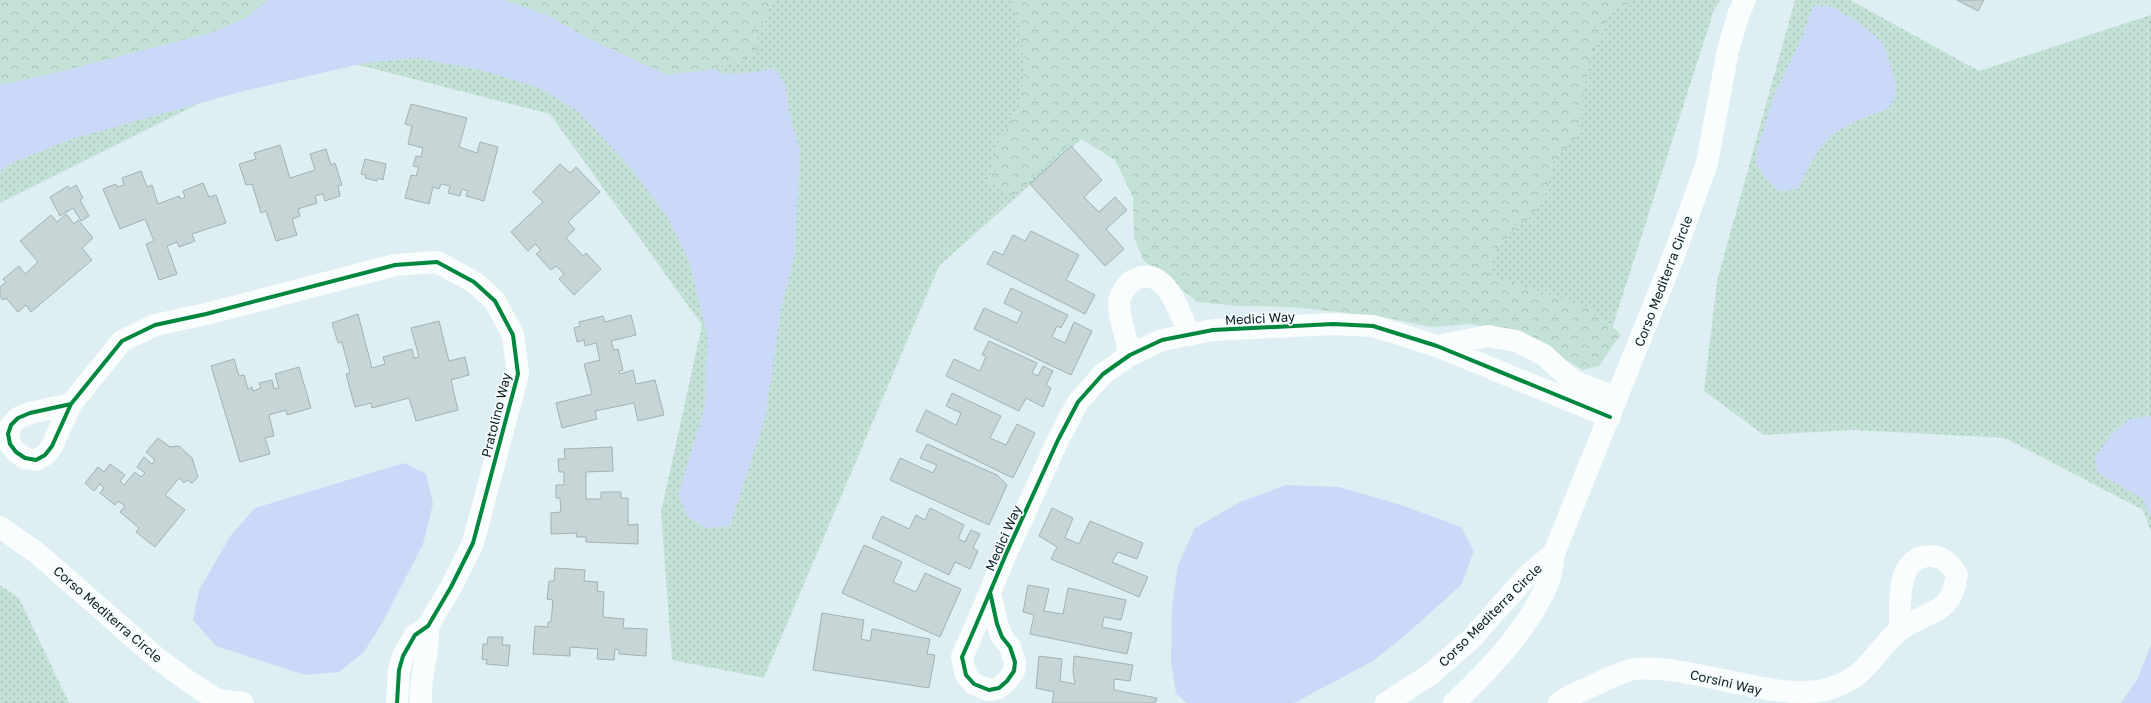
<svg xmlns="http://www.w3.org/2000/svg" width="2151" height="703" viewBox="0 0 2151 703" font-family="'Golos Text',sans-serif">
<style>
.grass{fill:url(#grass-dots)}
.forest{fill:url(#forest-crowns)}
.water{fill:#cbd9f9}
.building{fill:#c6d6d6;stroke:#a2b1b2}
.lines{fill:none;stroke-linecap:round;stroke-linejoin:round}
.minor{stroke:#fafdfd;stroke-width:22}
.cycleway-casing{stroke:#f5fcff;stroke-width:6}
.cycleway{stroke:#00873e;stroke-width:4}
.labels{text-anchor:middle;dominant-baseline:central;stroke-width:3.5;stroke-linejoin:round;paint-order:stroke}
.street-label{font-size:13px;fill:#0d1c1f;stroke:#f5fcff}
</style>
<defs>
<pattern id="grass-dots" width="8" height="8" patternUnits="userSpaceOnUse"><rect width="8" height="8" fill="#c3e1d6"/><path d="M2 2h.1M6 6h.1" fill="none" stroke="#a6c0b7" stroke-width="1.8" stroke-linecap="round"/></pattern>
<pattern id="forest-crowns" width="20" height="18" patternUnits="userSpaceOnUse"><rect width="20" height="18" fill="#c3e1d6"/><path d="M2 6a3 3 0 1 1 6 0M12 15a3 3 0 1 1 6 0" fill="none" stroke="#a6c0b7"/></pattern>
</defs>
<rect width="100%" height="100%" fill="#deeff3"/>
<g class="grass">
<polygon points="0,0 1721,0 1714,10 1608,341 1124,101 939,266 764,678 672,660 661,512 702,325 550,114 304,51 0,203"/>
<polygon points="1795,0 1850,0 1979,71 2151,15 2151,531 2143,510 2005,438 1853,430 1764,435 1704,391 1717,281"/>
<polygon points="0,585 19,598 69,703 0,703"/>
</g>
<g class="forest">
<polygon points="0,0 268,0 246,18 210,33 59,72 0,85"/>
<polygon points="503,0 772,0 758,34 758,53 715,69 668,75 586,37 549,16"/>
<polygon points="1010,0 1636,0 1612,12 1590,58 1582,101 1581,135 1554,159 1547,192 1533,215 1510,234 1497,250 1489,275 1588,307 1621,334 1599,366 1583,370 1524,336 1472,324 1431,327 1382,317 1293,307 1239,306 1198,302 1144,261 1134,238 1133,197 1115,160 1080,138 1042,164 1016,197 988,182 997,145 1019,108 1024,68 1020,24"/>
</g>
<g class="water">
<polygon points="268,0 503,0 549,16 586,37 667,75 715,69 723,74 748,73 775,68 785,84 789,112 800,151 795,254 781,310 765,418 730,526 705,528 687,516 678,495 705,406 707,335 689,261 667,216 628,165 579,112 540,88 481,70 417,58 365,63 236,93 69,140 10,164 0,172 0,85 59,72 210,33 246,18"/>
<polygon points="1813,6 1832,6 1859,23 1883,43 1894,77 1897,97 1886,110 1863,118 1832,134 1817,152 1797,189 1779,191 1764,176 1756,164 1757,150 1774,95 1802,37"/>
<polygon points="2151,416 2151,516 2143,499 2098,473 2095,457 2112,434 2130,419"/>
<polygon points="404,463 426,474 433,504 423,544 385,618 364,652 339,672 305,675 216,646 193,620 199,590 231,535 255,508"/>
<polygon points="1286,485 1339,487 1401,505 1461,527 1474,551 1461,585 1408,633 1373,661 1294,703 1187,703 1176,694 1171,660 1172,606 1178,565 1195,528 1240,502"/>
<polygon points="2151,645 2151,703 2121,703 2138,678"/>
</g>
<g class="building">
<polygon points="1957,0 1984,0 1978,11"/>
<polygon points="411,104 467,118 459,147 477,153 480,142 498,147 484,201 466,196 468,191 462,189 460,196 448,193 450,186 441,184 439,189 433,187 429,204 405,198 411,175 416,176 419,167 413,166 416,156 421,157 423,148 408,144 412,126 405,124"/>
<polygon points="280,145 290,178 315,170 310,154 326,149 331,165 335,163 342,185 338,186 340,196 325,201 323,194 315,196 317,203 298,209 300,216 292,219 297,235 276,241 266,211 261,213 252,184 246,185 239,164 256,159 254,153"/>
<polygon points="1071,146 1102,180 1084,197 1099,212 1115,197 1127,210 1106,229 1124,249 1105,266 1030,184"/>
<polygon points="365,159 386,164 383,180 378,178 377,181 365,178 366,175 361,174"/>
<polygon points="560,164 570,173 576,167 600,192 568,222 575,229 566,238 583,256 586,253 601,269 574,295 559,279 564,274 556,266 551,270 536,254 541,250 535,244 528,251 511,232 543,202 533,192"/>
<polygon points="141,171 147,187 152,185 158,204 179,196 181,199 185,197 183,191 203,183 209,197 216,195 226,223 192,234 195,241 179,247 177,242 167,246 177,274 159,280 146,244 154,241 145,219 120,229 103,189 116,184 117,187 124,185 122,178"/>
<polygon points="76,185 83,198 80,200 89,216 81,221 73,208 60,216 50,197 68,186 70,189"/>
<polygon points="66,214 74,224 78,220 93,238 82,248 92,260 31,312 26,305 18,312 6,298 3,300 0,297 0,287 6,282 3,279 19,266 25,274 38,262 20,241 51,215 57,222"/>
<polygon points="1031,231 1079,255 1066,280 1095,295 1085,314 987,264 994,251 1003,255 1013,235 1025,241"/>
<polygon points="1011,288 1068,315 1061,328 1057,326 1052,337 1065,343 1074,322 1092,331 1071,375 974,329 984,308 1017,323 1022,312 1004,303"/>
<polygon points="358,314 372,368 385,364 383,357 412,349 414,358 419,357 411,328 439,321 449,361 465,357 469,375 451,380 458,410 416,421 409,398 372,408 371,403 355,407 346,374 350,373 342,342 338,343 332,323"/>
<polygon points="631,315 636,335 611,341 614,350 618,349 623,370 619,371 620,374 633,370 636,384 655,380 664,415 638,421 634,403 595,411 597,419 562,428 556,403 592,394 584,364 600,360 596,343 585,346 584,340 577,342 574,328 580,326 579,322 603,316 605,322"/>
<polygon points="989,341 1037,363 1032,373 1038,376 1043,366 1053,371 1046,385 1051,388 1043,407 1026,398 1019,411 946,376 954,359 980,371 986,356 982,355"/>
<polygon points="234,359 239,376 244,375 248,389 252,387 253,391 261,388 259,383 272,380 274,389 279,388 275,374 299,367 311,408 287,415 286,410 269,415 274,436 265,438 270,454 240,462 211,366"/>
<polygon points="952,393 1001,416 990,438 1006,445 1017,424 1035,433 1013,478 916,431 926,410 956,425 961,413 946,406"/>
<polygon points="158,438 170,447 179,446 192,458 198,477 192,483 187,480 184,483 179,478 165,495 185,510 155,547 136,532 139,528 120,512 125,506 118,501 115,505 100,493 104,488 100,484 94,491 85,483 98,467 104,472 110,464 125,475 120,481 124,485 135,472 141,477 145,473 137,467 144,457 152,464 155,460 146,452"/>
<polygon points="927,444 997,475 1007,485 989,525 890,480 900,458 933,473 937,465 920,458"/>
<polygon points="612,447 613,471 586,472 586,499 601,499 601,492 621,492 621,498 628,498 628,525 638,524 638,544 586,542 586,537 576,537 577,533 551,534 551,513 561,512 560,498 556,498 556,485 564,485 564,472 559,472 558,459 565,459 564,449"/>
<polygon points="930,508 964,525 958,539 965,542 971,530 980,534 973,548 978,551 970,569 955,562 949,575 872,538 882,516 909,529 916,515 925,520"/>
<polygon points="1052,508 1073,518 1065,538 1079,544 1090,521 1143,543 1137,559 1118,552 1112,562 1148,577 1139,597 1051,559 1057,547 1039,536"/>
<polygon points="864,545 902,562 893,582 916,592 925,573 961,589 940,637 842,593"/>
<polygon points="555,568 585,570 584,581 598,582 597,591 604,592 603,617 624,619 623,628 647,629 646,656 619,654 619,650 615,649 614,660 597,659 598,649 570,647 570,656 533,654 535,626 548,627 548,622 551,622 553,600 547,599 549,581 554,581"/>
<polygon points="1028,585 1049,589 1044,611 1063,614 1068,588 1126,600 1121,620 1104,617 1102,627 1132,633 1127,654 1030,634 1034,615 1023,612"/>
<polygon points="822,613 864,620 861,639 870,641 872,629 930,639 927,654 935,655 929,688 813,670"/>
<polygon points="488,637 503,637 502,645 510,645 508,666 486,664 487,660 482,659 483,644 487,644"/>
<polygon points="1039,656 1062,659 1060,681 1075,684 1073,672 1074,656 1133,665 1130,681 1114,679 1114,690 1157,698 1155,703 1052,703 1054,692 1036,688"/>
</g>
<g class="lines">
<g class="minor">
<polyline points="1437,346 1488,336 1516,341 1544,355 1568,377 1576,382 1617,398"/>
<path d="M1130 355C1127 339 1119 320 1119 304 1119 296 1126 285 1132 281 1165 261 1180 313 1189 335"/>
<polyline points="71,404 52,446 45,455 36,460 25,458 16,452 10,444 8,434 11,425 18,418 30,413 71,404 122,341 155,325 206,314 395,265 437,262 474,282 495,301 513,335 518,374 473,543 451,587 428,626 415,635 403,656 399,670 397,703"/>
<polyline points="0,527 37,553 157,658 188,681 222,703"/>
<polyline points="990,592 997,624 1002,637 1010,647 1015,662 1014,671 1007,681 999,688 989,690 974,684 966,675 962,657 973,632 990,592 1006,554 1058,440 1078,402 1103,374 1130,355 1162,340 1213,330 1333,324 1373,326 1437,346 1610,417"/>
<polyline points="217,700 243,703"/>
<path d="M421 703C419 676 430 652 428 626"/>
<polyline points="1386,703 1431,674 1471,639 1526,577 1554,553"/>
<path d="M1454 703C1490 669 1528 629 1548 583 1552 575 1552 563 1554 553L1674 255 1707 163 1728 50 1739 13 1745 0"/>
<path d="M1559 703 1568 697C1582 691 1623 670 1635 669 1695 664 1773 703 1829 689 1837 686 1849 681 1856 676 1873 663 1883 643 1900 630 1928 609 1951 617 1957 575 1951 564 1944 557 1931 556 1895 555 1900 606 1900 630"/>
</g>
<defs>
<g id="cycleway">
<polyline points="71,404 52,446 45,455 36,460 25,458 16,452 10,444 8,434 11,425 18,418 30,413 71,404 122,341 155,325 206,314 395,265 437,262 474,282 495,301 513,335 518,374 473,543 451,587 428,626 415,635 403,656 399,670 397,703"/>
<polyline points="990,592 997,624 1002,637 1010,647 1015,662 1014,671 1007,681 999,688 989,690 974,684 966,675 962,657 973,632 990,592 1006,554 1058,440 1078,402 1103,374 1130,355 1162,340 1213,330 1333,324 1373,326 1437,346 1610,417"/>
</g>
</defs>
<use href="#cycleway" class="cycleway-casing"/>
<use href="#cycleway" class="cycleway"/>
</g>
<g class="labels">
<g class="street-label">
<text transform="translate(1663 281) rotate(-69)">Corso Mediterra Circle</text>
<text transform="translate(1260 318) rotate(-3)">Medici Way</text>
<text transform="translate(496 415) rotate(-76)">Pratolino Way</text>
<text transform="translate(1003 538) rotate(-66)">Medici Way</text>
<text transform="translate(108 614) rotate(41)">Corso Mediterra Circle</text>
<text transform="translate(1490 615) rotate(-45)">Corso Mediterra Circle</text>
<text transform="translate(1726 682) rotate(13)">Corsini Way</text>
</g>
</g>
</svg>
